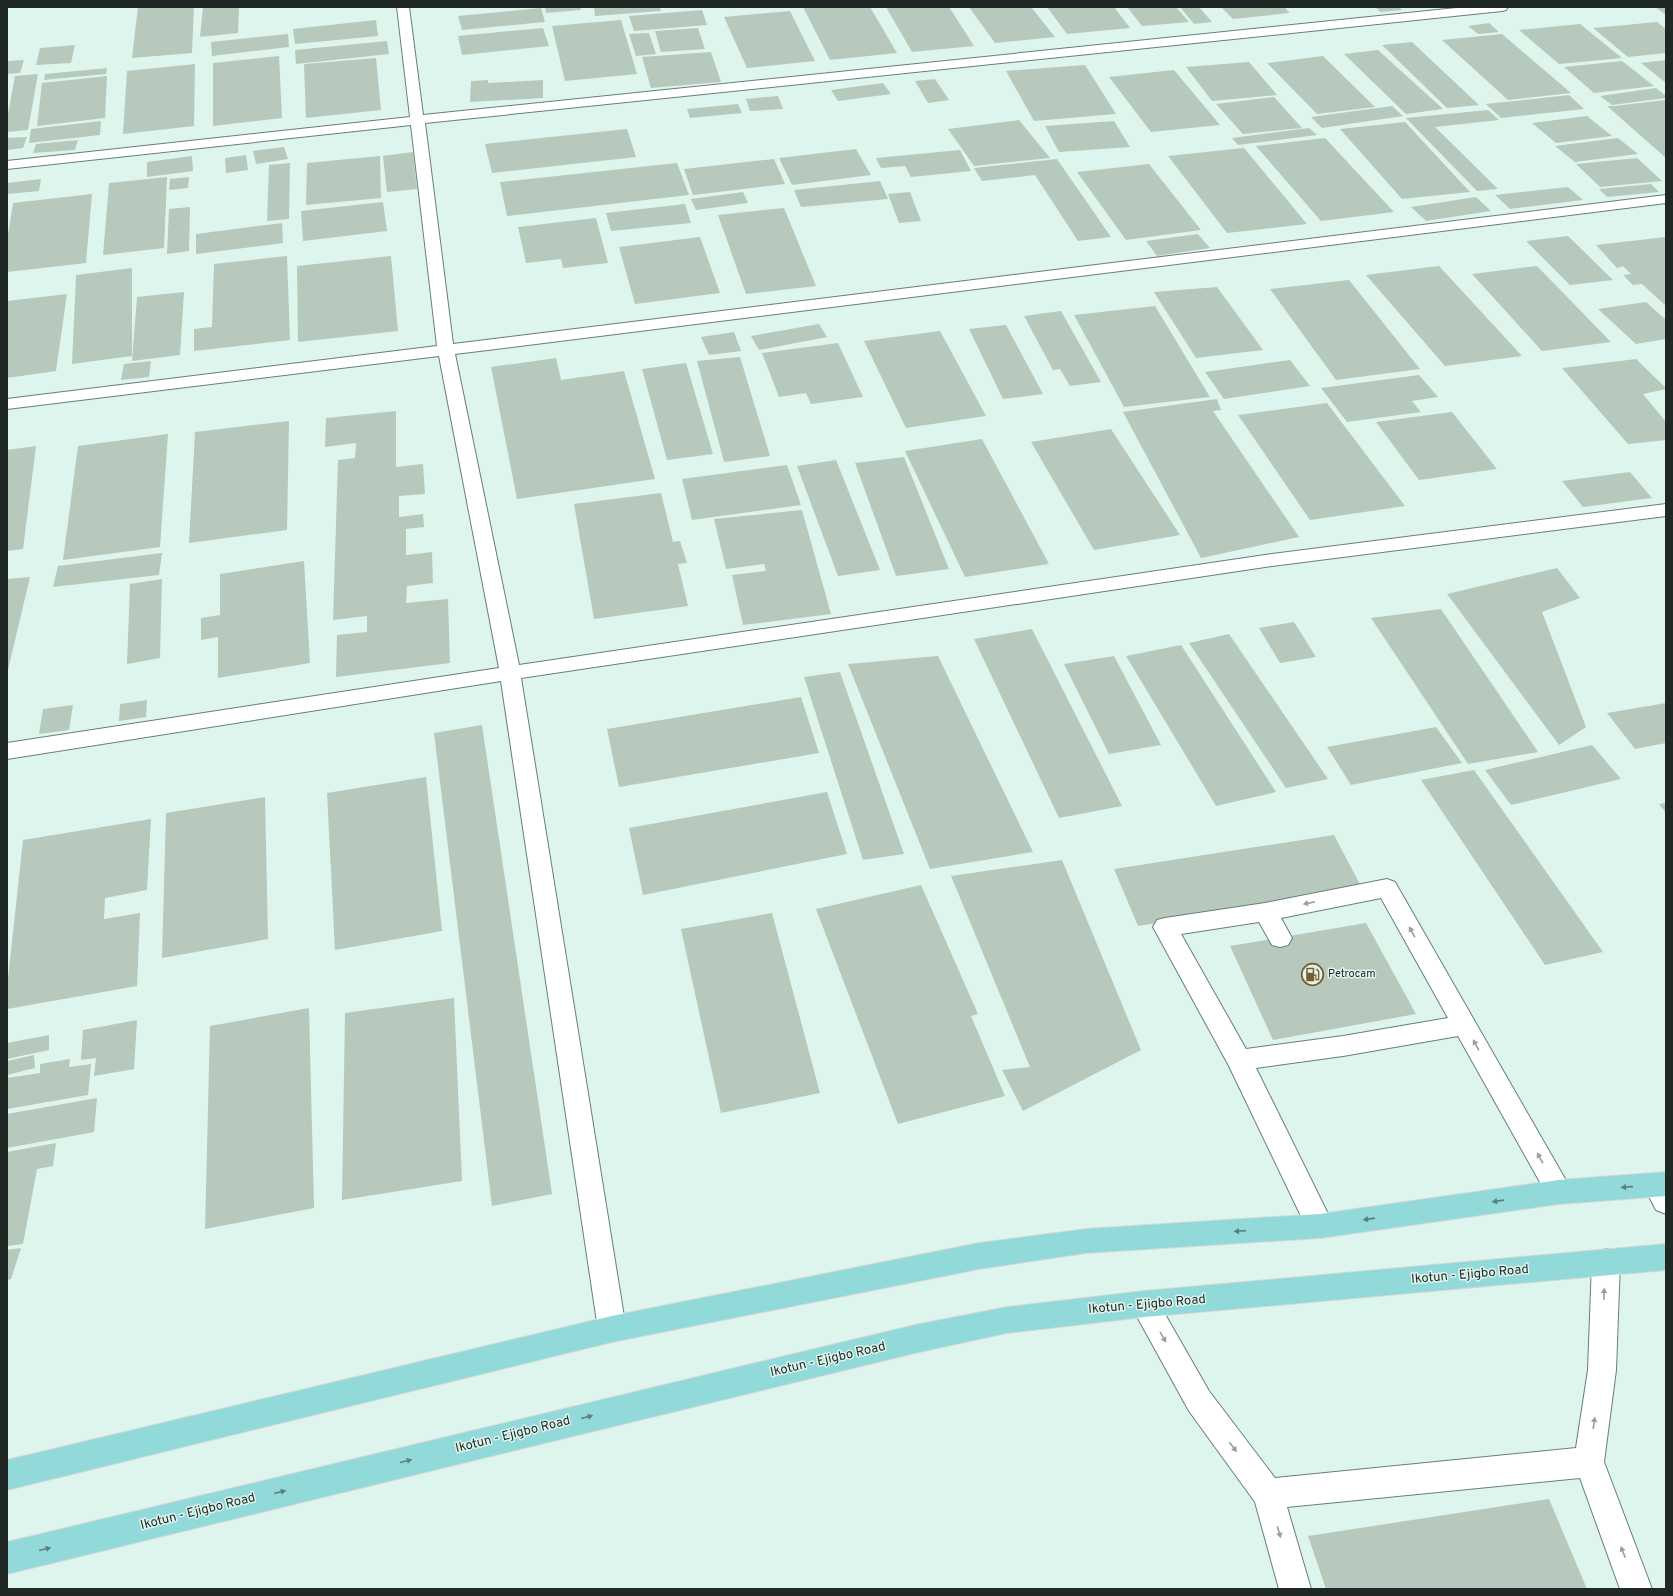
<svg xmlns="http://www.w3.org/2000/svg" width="1673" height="1596" viewBox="0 0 1673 1596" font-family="Overpass,sans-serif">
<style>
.building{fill:#b6c9bc}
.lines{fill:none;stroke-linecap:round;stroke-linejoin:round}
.lane-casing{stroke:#697e78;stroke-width:2}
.street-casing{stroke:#697e78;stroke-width:2}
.primary-casing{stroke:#d7d8d8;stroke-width:2}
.lane{fill:#fff;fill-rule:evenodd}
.street{fill:#fff;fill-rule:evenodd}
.primary{fill:#92d9d9;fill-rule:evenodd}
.oneway{fill:#9a9e9d}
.oneway2{fill:#58807f}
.labels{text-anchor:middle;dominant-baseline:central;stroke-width:3;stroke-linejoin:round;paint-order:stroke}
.poi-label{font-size:11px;fill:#1f2825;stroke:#def5ee;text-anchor:start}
.near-street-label{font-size:13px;fill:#1f2825;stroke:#def5ee}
</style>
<rect width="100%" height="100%" fill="#def5ee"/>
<g class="building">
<polygon points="138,7 194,7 192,53 132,58"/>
<polygon points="203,7 239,7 238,33 200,37"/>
<polygon points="545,7 580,7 581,10 546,13"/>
<polygon points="594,7 660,7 661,11 595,16"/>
<polygon points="803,7 870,7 897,53 830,60"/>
<polygon points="886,7 949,7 974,46 912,52"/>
<polygon points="969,7 1031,7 1055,37 995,43"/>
<polygon points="1047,7 1114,7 1130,28 1067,34"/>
<polygon points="1127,7 1176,7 1189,22 1142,26"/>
<polygon points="1180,7 1199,7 1212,22 1194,24"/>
<polygon points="1221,7 1284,7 1290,13 1233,19"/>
<polygon points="1375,7 1399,7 1402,10 1380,12"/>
<polygon points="1655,7 1666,7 1666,15"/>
<polygon points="541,8 545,22 462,30 458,16"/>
<polygon points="702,10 707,25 634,31 629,16"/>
<polygon points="790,11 815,61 747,68 724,17"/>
<polygon points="376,20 378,36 295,44 293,29"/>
<polygon points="621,20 637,74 565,81 552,26"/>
<polygon points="1657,22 1666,29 1666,53 1628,57 1593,28"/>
<polygon points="1489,23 1499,32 1478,34 1468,26"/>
<polygon points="1580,24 1622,58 1559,64 1519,30"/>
<polygon points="543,28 549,46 462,55 458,36"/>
<polygon points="698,28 705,49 661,52 655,31"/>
<polygon points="649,33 656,54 636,56 629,34"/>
<polygon points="288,34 289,47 212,56 211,42"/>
<polygon points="1502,34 1571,93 1508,100 1442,40"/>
<polygon points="387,41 389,54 296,64 295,50"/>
<polygon points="1412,42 1479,105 1447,108 1382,45"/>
<polygon points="75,45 71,63 36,65 40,48"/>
<polygon points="1378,50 1443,109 1406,114 1344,54"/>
<polygon points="711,52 721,82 651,88 642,57"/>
<polygon points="279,56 282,118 213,126 213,63"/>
<polygon points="1323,56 1375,107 1317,114 1267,63"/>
<polygon points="376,58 381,110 306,118 304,64"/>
<polygon points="24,60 20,73 7,74 7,61"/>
<polygon points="1666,60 1666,83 1641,63"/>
<polygon points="1622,61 1654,86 1594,93 1564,67"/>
<polygon points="1249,62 1277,95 1212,101 1186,67"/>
<polygon points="195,64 194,126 123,134 127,71"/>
<polygon points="1085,65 1116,114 1034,121 1006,71"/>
<polygon points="107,68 106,74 44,80 45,74"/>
<polygon points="1174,70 1220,125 1151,132 1109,77"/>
<polygon points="38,74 28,130 7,132 7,119 15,76"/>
<polygon points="107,76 105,118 37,126 42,83"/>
<polygon points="935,79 949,100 928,103 915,81"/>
<polygon points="488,80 488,83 543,80 543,98 470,102 471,81"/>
<polygon points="883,83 891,94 838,101 831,90"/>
<polygon points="1656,88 1666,96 1666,98 1612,105 1600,96"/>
<polygon points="1569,95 1584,109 1501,118 1486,104"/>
<polygon points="778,96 783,109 750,111 746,99"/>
<polygon points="1274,97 1302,128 1243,134 1216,104"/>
<polygon points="1666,100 1666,158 1607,106 1614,106"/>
<polygon points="738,104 742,113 690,118 687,109"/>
<polygon points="1392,106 1403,116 1322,128 1311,117"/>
<polygon points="1488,110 1499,120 1435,127 1498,189 1477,191 1406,118"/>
<polygon points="1587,116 1612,136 1556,143 1532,123"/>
<polygon points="1019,120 1050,158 974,166 948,129"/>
<polygon points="101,121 100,135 29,143 31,129"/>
<polygon points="1114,121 1130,147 1059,152 1045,126"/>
<polygon points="1405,122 1470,192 1402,199 1340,129"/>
<polygon points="1309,128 1317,135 1238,145 1232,138"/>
<polygon points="627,129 636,157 492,173 485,144"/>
<polygon points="27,137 23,148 7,150 7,138"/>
<polygon points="1325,138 1394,212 1321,221 1256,146"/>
<polygon points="1618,138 1638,154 1575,162 1555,146"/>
<polygon points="78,140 75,150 33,153 36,144"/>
<polygon points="284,147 288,159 256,164 253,151"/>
<polygon points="1244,148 1307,224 1227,233 1168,156"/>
<polygon points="856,149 871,175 792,185 779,158"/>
<polygon points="960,150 971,171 911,177 905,166 881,168 876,158"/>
<polygon points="413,152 417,189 387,192 383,156"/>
<polygon points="246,155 248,170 226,173 225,158"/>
<polygon points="192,156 193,171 147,177 147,162"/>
<polygon points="380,156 381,198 306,205 307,163"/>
<polygon points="1637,158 1662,181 1600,187 1576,164"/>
<polygon points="774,159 785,184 693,195 684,169"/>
<polygon points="1057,159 1111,237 1078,241 1035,175 982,181 974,168"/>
<polygon points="290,163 289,219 267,221 269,165"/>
<polygon points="677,163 689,195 507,216 500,182"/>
<polygon points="1149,164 1201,230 1126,240 1077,172"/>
<polygon points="167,177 164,248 103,255 109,183"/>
<polygon points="189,177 188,188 169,190 170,179"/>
<polygon points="41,179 39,191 7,194 7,183"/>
<polygon points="880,181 888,199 801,207 794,190"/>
<polygon points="1651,184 1659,192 1607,197 1599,189"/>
<polygon points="1568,187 1583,200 1510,209 1495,195"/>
<polygon points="743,192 748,203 696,210 691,199"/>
<polygon points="910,192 921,221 899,223 888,194"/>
<polygon points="92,194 86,263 7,272 7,241 13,203"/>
<polygon points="1476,197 1491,211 1426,221 1411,207"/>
<polygon points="383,202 387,231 303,241 301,211"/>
<polygon points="685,204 691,223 611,231 606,213"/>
<polygon points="190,207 189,251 167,254 169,209"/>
<polygon points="784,208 816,286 746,294 718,215"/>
<polygon points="596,218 608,263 563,268 561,259 526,263 518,227"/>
<polygon points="282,223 283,243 196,254 196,234"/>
<polygon points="1198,234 1210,248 1157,256 1146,241"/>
<polygon points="1568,236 1613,280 1570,285 1526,241"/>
<polygon points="700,237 720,293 635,304 619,247"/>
<polygon points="1666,237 1666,306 1642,284 1633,285 1623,275 1631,274 1623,266 1617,268 1596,245"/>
<polygon points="287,256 290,340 194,351 194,329 212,327 214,264"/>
<polygon points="391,256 398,331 298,342 297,266"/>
<polygon points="1439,266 1522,356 1445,366 1366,275"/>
<polygon points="1537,266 1611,342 1542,351 1472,274"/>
<polygon points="132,268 132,356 72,364 76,275"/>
<polygon points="1349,280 1420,369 1336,380 1270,289"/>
<polygon points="1217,287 1263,350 1196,358 1154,292"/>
<polygon points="184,292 180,355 132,361 137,297"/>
<polygon points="67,294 56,371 7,378 7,301"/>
<polygon points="1646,302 1666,320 1666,339 1636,344 1598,309"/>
<polygon points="1155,306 1210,397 1124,407 1074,315"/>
<polygon points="1061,311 1101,382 1070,386 1060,369 1053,370 1024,316"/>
<polygon points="819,324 827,337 759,350 751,336"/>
<polygon points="1006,325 1043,394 1003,399 969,329"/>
<polygon points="940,331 986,416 906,428 864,341"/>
<polygon points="734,332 741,351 709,355 701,337"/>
<polygon points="838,343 863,397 811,404 806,393 779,397 762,353"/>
<polygon points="740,357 770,456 724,462 697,361"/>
<polygon points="556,358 561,380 624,371 655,479 517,499 491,367"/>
<polygon points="1636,359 1666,388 1666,389 1643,394 1666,422 1666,440 1628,444 1562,368"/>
<polygon points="1290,360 1310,386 1224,399 1205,372"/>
<polygon points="151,361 149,377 121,380 124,364"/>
<polygon points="686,363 713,454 667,460 642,369"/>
<polygon points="1419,375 1438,397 1412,401 1421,412 1347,422 1321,388"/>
<polygon points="1217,399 1221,410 1213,411 1299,537 1201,558 1123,412"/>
<polygon points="1327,403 1405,506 1310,520 1238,415"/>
<polygon points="396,411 396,467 423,464 425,494 399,496 399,517 423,514 424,527 406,529 406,555 432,552 433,583 407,586 406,603 448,599 450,663 336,677 337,635 367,632 367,616 333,620 338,460 355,458 356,443 325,447 326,418"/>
<polygon points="1452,412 1497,469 1419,480 1376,422"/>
<polygon points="289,421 287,530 189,543 195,432"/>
<polygon points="1111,429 1180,535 1094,550 1031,442"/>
<polygon points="168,434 160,547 63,560 78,446"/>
<polygon points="982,439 1049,564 965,577 905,451"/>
<polygon points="36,446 23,549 7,551 7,450"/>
<polygon points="904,457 949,569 896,576 855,463"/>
<polygon points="836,460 880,570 838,576 797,466"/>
<polygon points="787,465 801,505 692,520 682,479"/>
<polygon points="1630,472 1652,498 1583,507 1562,481"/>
<polygon points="661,493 673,542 680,541 687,563 678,564 688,606 594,619 574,504"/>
<polygon points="802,510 831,614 743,625 732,575 766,571 764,564 726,569 714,519"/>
<polygon points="162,553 159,575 53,587 58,566"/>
<polygon points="304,561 310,663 218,678 218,637 201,640 201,618 220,615 220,574"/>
<polygon points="1557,568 1580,598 1542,612 1586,727 1559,745 1447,594"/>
<polygon points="30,577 8,670 7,670 7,579"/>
<polygon points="162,579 160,658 127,664 130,584"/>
<polygon points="1441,609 1538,752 1468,764 1371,618"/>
<polygon points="1294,622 1316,657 1280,663 1259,628"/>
<polygon points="1032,629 1122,806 1059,818 974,639"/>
<polygon points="1229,634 1328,779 1286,788 1189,643"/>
<polygon points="1181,645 1276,792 1216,806 1126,656"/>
<polygon points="938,656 1033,852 930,869 848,664"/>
<polygon points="1114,656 1161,745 1109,754 1064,664"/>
<polygon points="840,672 904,854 863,860 804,677"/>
<polygon points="801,697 819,753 619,787 607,729"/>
<polygon points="147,700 146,717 119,721 120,704"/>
<polygon points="1666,703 1666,743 1635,749 1607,713"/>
<polygon points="73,705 69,730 39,734 43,709"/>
<polygon points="482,725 552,1194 492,1206 434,733"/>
<polygon points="1436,727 1462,763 1351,785 1327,747"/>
<polygon points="1592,745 1621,779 1511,805 1485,770"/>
<polygon points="1474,770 1603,952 1545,965 1421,780"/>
<polygon points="426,777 442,931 335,950 327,793"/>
<polygon points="827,792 847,854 643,895 629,828"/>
<polygon points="265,797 268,939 162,958 166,813"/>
<polygon points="1666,803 1666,813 1659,804"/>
<polygon points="151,819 147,890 105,898 104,919 140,913 137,986 7,1009 7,988 23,840"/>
<polygon points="1334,835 1363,890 1138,926 1114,869"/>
<polygon points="1062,860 1141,1050 1023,1111 1002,1070 1030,1067 951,876"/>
<polygon points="921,885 978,1014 971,1016 1005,1096 898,1124 816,909"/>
<polygon points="772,913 820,1093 721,1113 681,929"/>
<polygon points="1366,923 1416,1014 1273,1040 1230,946"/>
<polygon points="454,998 462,1181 342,1200 345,1013"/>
<polygon points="309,1008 314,1208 205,1229 210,1026"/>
<polygon points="137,1020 134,1069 94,1076 96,1058 81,1060 83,1030"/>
<polygon points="49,1035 49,1050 7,1059 7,1043"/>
<polygon points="34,1055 35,1068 7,1075 7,1061"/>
<polygon points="70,1059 69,1067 91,1064 88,1095 7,1109 7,1078 40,1073 40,1064"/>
<polygon points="97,1098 94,1132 7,1148 7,1114"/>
<polygon points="56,1143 53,1166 37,1169 23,1244 7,1246 7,1152"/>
<polygon points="21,1248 11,1279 7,1280 7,1250"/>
<polygon points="1549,1499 1587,1589 1326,1589 1308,1536"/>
</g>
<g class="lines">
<defs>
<g id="lane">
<path d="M1387 879 1395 882 1568 1184 1572 1192 1568 1200 1559 1204 1550 1200 1458 1036 1343 1056 1256 1068 1334 1226 1330 1235 1320 1238 1310 1235 1229 1066 1153 927 1157 920 1165 918 1265 903ZM1381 898 1448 1018 1343 1036 1246 1049 1181 934 1259 922 1272 945 1280 947 1288 945 1292 938 1281 918Z"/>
<polygon points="1606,1249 1616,1253 1620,1262 1616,1370 1604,1462 1652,1589 1620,1589 1580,1478 1287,1507 1311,1589 1279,1589 1255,1502 1189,1411 1130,1304 1134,1295 1144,1291 1154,1295 1209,1391 1275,1478 1576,1448 1588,1370 1592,1262 1596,1253"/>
</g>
<g id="street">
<polygon points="397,7 409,7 423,115 1466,7 1508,7 1506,10 1502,11 425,123 453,344 1666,195 1666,203 455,354 519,665 1265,555 1666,504 1666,516 1265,567 521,678 626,1329 622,1338 612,1342 602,1338 598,1329 501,681 7,759 7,743 499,668 439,356 7,409 7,399 437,346 411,125 7,169 7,161 410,117"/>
<polygon points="1656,1173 1666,1178 1666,1214 1656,1210 1643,1185 1647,1177"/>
</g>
<g id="primary">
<polygon points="1666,1172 1666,1196 1559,1204 1320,1238 1086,1253 979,1269 612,1342 7,1490 7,1460 612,1316 979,1243 1086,1229 1320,1214 1559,1180"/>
<polygon points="1666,1244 1666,1270 1144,1317 1007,1333 915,1353 7,1574 7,1542 915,1325 1007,1307 1144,1291"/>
</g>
</defs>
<use href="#lane" class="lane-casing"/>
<use href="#street" class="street-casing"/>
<use href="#primary" class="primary-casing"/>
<use href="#lane" class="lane"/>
<use href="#street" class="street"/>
<use href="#primary" class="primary"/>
</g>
<defs><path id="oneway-solid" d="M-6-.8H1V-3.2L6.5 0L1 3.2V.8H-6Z"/></defs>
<g class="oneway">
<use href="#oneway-solid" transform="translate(1309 903) rotate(169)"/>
<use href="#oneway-solid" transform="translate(1412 932) rotate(-119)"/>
<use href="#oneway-solid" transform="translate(1476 1045) rotate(-119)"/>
<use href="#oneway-solid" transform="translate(1540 1158) rotate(-119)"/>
<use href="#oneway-solid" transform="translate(1604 1294) rotate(-88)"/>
<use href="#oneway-solid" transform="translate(1163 1337) rotate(60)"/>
<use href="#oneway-solid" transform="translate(1594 1423) rotate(-82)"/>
<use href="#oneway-solid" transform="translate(1233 1447) rotate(53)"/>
<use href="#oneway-solid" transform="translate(1279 1532) rotate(74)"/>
<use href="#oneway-solid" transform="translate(1623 1552) rotate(-111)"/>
</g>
<g class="oneway2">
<use href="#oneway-solid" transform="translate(1627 1187) rotate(176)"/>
<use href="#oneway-solid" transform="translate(1498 1201) rotate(172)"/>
<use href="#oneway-solid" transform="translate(1369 1219) rotate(172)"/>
<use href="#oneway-solid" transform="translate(1240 1231) rotate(176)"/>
<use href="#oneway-solid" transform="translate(587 1417) rotate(-14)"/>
<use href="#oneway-solid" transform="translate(406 1461) rotate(-14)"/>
<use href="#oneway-solid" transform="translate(280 1492) rotate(-14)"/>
<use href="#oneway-solid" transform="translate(45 1549) rotate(-14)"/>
</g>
<defs>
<symbol id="fuel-ring" viewBox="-11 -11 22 22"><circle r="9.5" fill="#def5ee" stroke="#795c30" stroke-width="1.5"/><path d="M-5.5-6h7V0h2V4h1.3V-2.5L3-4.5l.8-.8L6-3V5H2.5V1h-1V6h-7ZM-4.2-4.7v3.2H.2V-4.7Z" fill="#795c30"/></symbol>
</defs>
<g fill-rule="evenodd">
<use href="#fuel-ring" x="1300" y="962" width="25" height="25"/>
</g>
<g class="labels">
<g class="poi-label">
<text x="1328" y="974">Petrocam</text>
</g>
<g class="near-street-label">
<text transform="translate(1470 1275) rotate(-5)">Ikotun - Ejigbo Road</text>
<text transform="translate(1147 1305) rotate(-5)">Ikotun - Ejigbo Road</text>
<text transform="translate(828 1360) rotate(-13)">Ikotun - Ejigbo Road</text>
<text transform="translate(513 1435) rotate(-14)">Ikotun - Ejigbo Road</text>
<text transform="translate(198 1512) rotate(-14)">Ikotun - Ejigbo Road</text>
</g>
</g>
<rect width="1673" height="1596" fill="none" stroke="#1f2825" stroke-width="16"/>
</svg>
